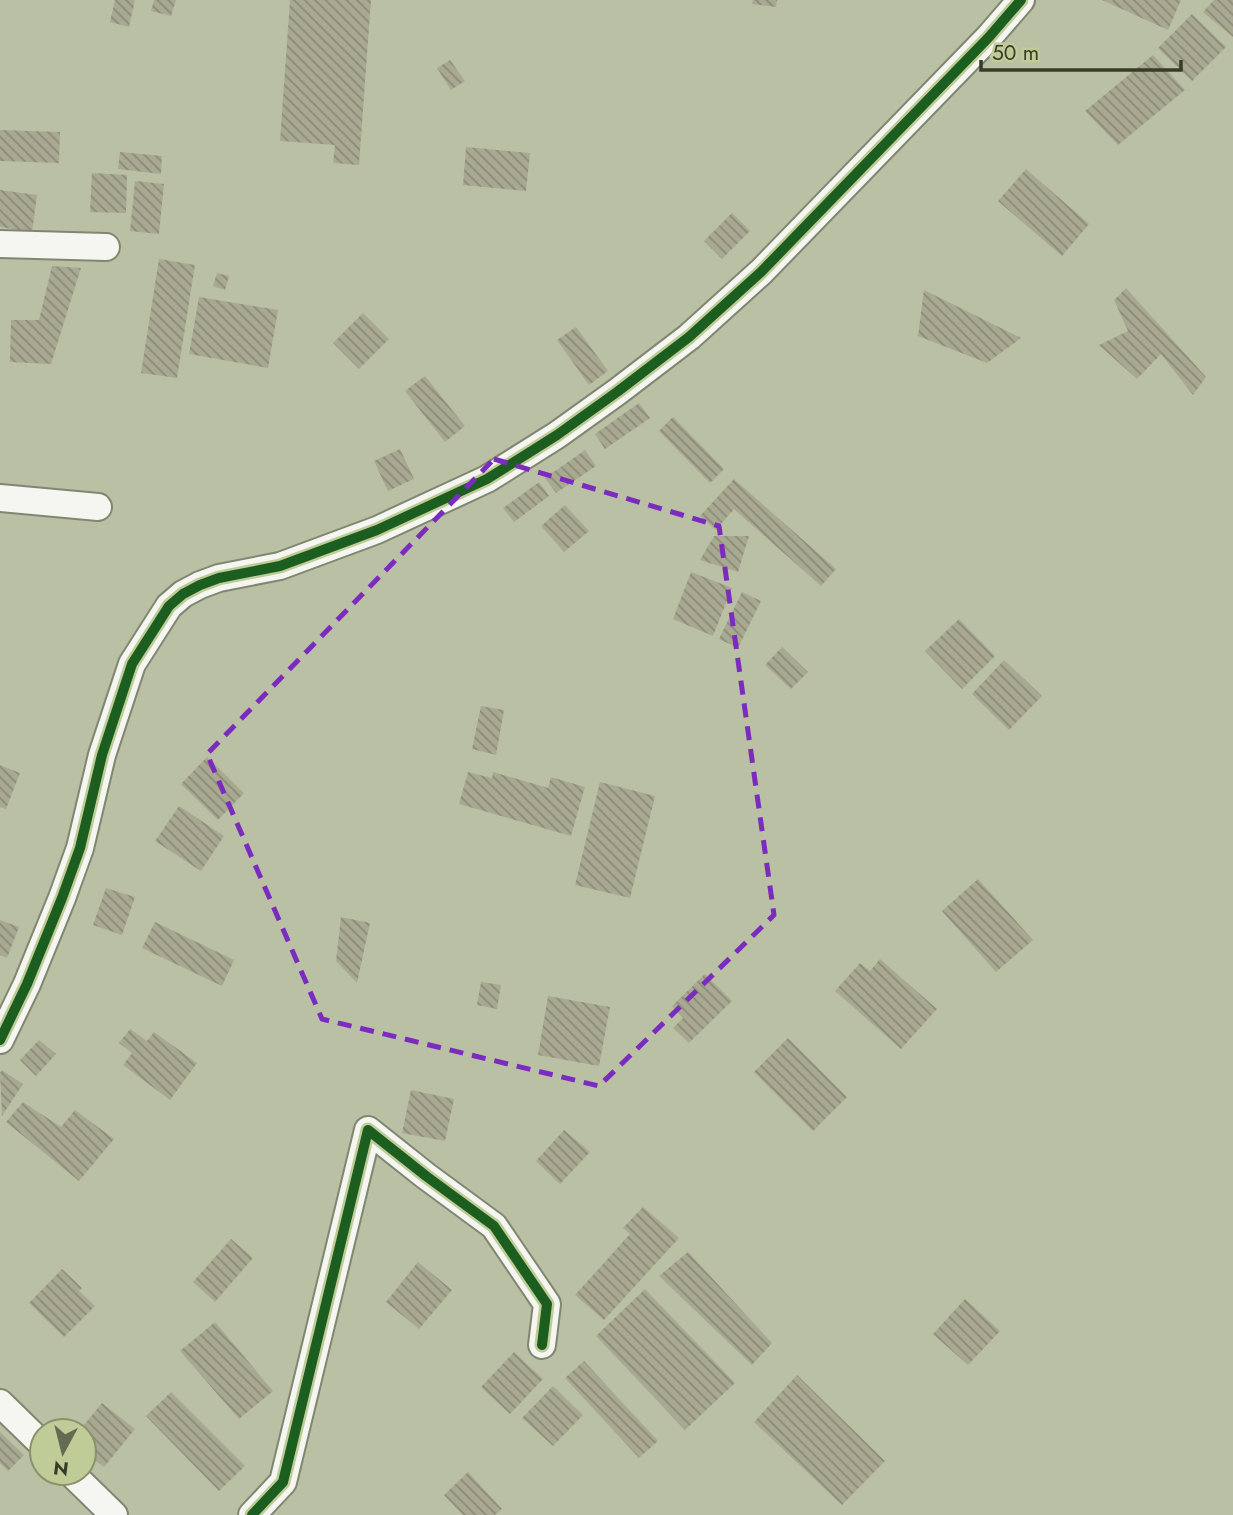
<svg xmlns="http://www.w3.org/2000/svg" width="1233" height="1515" viewBox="0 0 1233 1515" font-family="Jost,sans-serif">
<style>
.building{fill:url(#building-back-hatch)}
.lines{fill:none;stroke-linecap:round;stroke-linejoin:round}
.minor-casing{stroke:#818670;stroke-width:30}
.minor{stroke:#f5f6f1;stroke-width:26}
.cycleway-casing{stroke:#c0cc98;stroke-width:15}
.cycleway{stroke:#1b5e20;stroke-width:10}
.marked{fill:none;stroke:#7b2cbf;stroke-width:5;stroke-dasharray:14 9;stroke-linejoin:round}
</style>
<defs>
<pattern id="building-back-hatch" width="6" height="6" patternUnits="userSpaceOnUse" patternTransform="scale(1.75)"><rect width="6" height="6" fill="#a9a992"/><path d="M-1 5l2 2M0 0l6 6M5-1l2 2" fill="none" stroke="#8a8b77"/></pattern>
</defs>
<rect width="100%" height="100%" fill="#bac0a4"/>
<g class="building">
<polygon points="115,0 135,0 129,27 110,22"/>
<polygon points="154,0 176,0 171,16 151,11"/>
<polygon points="290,0 371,0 359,165 333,163 335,145 280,141"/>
<polygon points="753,0 777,0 776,7 752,4"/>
<polygon points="1102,0 1181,0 1168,30"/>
<polygon points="1214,0 1233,0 1233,37 1203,12"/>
<polygon points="1192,14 1226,47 1192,81 1158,48"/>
<polygon points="1153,55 1185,90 1118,145 1085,111"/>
<polygon points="450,60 465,81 451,90 437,68"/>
<polygon points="0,130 60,132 59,163 0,161"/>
<polygon points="466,147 530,153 526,191 463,185"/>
<polygon points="120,152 162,156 161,174 118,169"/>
<polygon points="1026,169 1089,224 1062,256 998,201"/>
<polygon points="92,173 127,175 126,213 90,212"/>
<polygon points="135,181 164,184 159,234 130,231"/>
<polygon points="0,190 37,195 32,232 0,227"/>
<polygon points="732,213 750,231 722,259 704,241"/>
<polygon points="159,259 195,265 177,378 141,373"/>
<polygon points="52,266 81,268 51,364 10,362 11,320 39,320"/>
<polygon points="217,273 229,276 225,290 213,286"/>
<polygon points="1126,288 1206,377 1193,395 1161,354 1137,379 1099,345 1128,331 1114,300"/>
<polygon points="924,290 1021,338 987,363 918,336"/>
<polygon points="199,297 278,310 268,368 189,354"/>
<polygon points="363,313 389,339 359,369 333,343"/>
<polygon points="576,327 608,371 589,385 557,340"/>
<polygon points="425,376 465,426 445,442 405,391"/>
<polygon points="639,403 650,418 605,449 595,434"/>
<polygon points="673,417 724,469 710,483 659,431"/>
<polygon points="400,449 414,479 388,491 374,461"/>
<polygon points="585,450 596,466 556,493 545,478"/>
<polygon points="734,479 836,569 821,586 734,509 716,530 700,516"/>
<polygon points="539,482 549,496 514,522 503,508"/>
<polygon points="565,505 589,531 564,552 541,526"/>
<polygon points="714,536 749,536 738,572 700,560"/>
<polygon points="691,572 732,588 713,636 673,619"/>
<polygon points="742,592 761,601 738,648 719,639"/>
<polygon points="959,619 995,656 962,689 925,651"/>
<polygon points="782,647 808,672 791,689 765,665"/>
<polygon points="1004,660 1042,696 1009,730 972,694"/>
<polygon points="481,706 504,710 496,755 472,749"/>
<polygon points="207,757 244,793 218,820 181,784"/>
<polygon points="0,765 20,773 6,809 0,807"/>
<polygon points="468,772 492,778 493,772 548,788 551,777 585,787 571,836 459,804"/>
<polygon points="600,782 655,796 630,898 575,885"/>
<polygon points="179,806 224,836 201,871 155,841"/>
<polygon points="978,879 1033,940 996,972 942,911"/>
<polygon points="106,888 135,897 122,935 93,925"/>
<polygon points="341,917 370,923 357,983 336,961"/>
<polygon points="0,920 19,927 7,958 0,955"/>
<polygon points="155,922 234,960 222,986 142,948"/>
<polygon points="880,959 937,1009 901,1049 835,991 860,963 870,971"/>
<polygon points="705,974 732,1001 689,1043 673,1028 683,1018 672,1006"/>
<polygon points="481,982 501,985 497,1009 477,1005"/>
<polygon points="548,996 610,1007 599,1066 538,1055"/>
<polygon points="130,1029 147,1041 154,1032 197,1063 170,1100 123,1065 132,1053 119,1043"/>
<polygon points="788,1038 847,1097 813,1131 754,1072"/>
<polygon points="39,1040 56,1054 36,1076 20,1060"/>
<polygon points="2,1070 23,1084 2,1116 0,1073"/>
<polygon points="411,1090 454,1099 445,1141 402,1133"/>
<polygon points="23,1102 61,1127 75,1110 114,1139 79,1181 6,1122"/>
<polygon points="564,1130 590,1152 560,1184 536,1161"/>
<polygon points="643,1207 679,1238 604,1320 575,1295 630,1234 623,1228"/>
<polygon points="231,1239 253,1258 215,1302 193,1282"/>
<polygon points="688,1252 772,1343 752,1365 659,1276"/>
<polygon points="418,1262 452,1290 419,1329 386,1302"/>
<polygon points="62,1269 82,1288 79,1291 95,1306 64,1337 29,1303"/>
<polygon points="645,1289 735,1383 685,1430 596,1336"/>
<polygon points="965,1299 1000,1331 968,1365 933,1334"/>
<polygon points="215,1322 273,1391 239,1419 180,1351"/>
<polygon points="514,1352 543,1379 510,1414 481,1387"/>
<polygon points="584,1361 658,1441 639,1458 565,1378"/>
<polygon points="797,1375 885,1461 842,1505 754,1422"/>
<polygon points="553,1386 583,1415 553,1446 522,1418"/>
<polygon points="171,1392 245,1466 219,1491 146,1416"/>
<polygon points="102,1403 135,1429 104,1467 84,1451 84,1431 79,1431"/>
<polygon points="0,1432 24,1455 8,1471 0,1463"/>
<polygon points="468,1472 502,1509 495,1515 463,1515 444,1495"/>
</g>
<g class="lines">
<defs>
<g id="minor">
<polyline points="0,244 106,247"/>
<polyline points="0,498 98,507"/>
<polyline points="0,1040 27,984 62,898 80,848 102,755 132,664 169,606 183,594 200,585 219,578 280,566 377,530 487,479 557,435 617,392 689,337 761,272 989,37 1021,0"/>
<polyline points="0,1403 42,1444"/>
<polyline points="71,1473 114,1515"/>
<polyline points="252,1515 283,1482 368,1130 426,1176 494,1226 547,1304 542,1345"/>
</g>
</defs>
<use href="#minor" class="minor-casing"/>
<use href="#minor" class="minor"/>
<defs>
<g id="cycleway">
<polyline points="0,1040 27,984 62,898 80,848 102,755 132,664 169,606 183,594 200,585 219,578 280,566 377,530 487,479 557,435 617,392 689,337 761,272 989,37 1021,0"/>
<polyline points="252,1515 283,1482 368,1130 426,1176 494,1226 547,1304 542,1345"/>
</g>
</defs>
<use href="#cycleway" class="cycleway-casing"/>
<use href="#cycleway" class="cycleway"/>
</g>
<path class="marked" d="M494 459 719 526 774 915 599 1086 322 1019 207 754Z"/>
<g transform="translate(63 1452) rotate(187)"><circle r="33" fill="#c0cc98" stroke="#89926b" stroke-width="2"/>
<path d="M0-5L12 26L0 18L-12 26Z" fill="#656a53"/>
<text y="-10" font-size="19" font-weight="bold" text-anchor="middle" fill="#373c27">N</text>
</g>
<path d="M981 60v10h200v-10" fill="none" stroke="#373c27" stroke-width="3.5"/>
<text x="992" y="60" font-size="21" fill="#373c27" stroke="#c0cc98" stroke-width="5" paint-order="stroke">50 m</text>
</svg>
